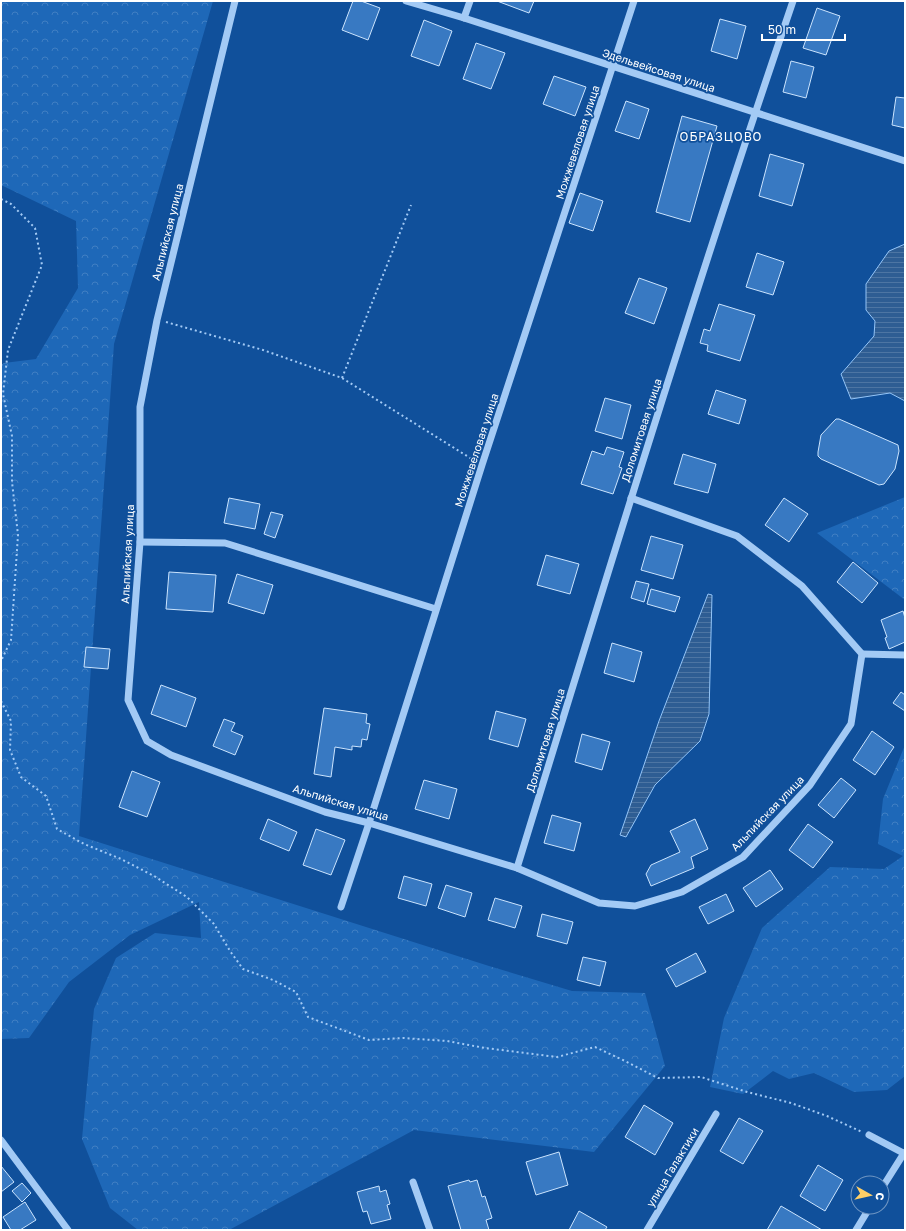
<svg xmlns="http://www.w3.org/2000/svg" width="906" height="1231" viewBox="0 0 906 1231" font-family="'Golos Text',sans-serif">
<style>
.forest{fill:url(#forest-crowns)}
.water{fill:url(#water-rules);stroke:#94c5f8}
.building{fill:#3879c2;stroke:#cbe4fe}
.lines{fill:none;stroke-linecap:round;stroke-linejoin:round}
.path{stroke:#a3caf5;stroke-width:2;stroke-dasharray:2 3;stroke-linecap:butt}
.minor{stroke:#a3caf5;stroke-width:7}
.labels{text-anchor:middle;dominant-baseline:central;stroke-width:3.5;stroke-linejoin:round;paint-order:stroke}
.street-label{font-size:11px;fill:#fff;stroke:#10509b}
.neighbourhood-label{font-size:12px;letter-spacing:1px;fill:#fff;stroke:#10509b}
</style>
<defs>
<pattern id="forest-crowns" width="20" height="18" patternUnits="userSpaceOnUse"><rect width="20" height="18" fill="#1e68b8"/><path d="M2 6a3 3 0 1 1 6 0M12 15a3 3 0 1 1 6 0" fill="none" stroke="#407fc3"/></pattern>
<pattern id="water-rules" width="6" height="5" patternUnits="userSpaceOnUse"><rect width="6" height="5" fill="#2e5d93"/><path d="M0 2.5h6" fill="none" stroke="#4d75a3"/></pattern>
</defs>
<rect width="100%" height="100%" fill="#10509b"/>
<g class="forest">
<polygon points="1,1 213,1 114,344 79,836 489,966 572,991 645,993 665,1066 594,1152 414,1130 229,1230 138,1230 110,1208 82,1139 94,1009 116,958 155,933 201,938 199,902 130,935 69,982 29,1038 1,1039 1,365 4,363 36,359 78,288 76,221 1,185"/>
<polygon points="905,497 905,600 817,533"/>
<polygon points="905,745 905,1076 887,1090 854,1092 814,1073 789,1079 773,1071 743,1094 710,1087 724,1018 762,928 830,867 884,869 903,856 878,844 883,799"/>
</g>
<g class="water">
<polygon points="905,244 905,401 890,393 851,399 841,374 874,336 875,321 866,310 866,284 889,251"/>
<polygon points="708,594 712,595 709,714 700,741 655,785 626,837 620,835 659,721"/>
</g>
<g class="building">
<polygon points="353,1 361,1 380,8 368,40 342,30"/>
<polygon points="497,1 534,1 529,13"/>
<polygon points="817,8 840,16 826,55 803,48"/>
<polygon points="720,19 746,26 737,59 711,51"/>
<polygon points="424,20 452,31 439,66 411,56"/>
<polygon points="476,43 505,53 491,89 463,79"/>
<polygon points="791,61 814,67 806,98 783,92"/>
<polygon points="554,76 586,87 575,116 543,104"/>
<polygon points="896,97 905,98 905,128 892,125"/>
<polygon points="626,101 649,109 639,139 615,131"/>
<polygon points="682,116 717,126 690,222 656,212"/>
<polygon points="770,154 804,164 792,206 759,196"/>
<polygon points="580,193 603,201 593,231 569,223"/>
<polygon points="757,253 784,262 773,295 746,287"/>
<polygon points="639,278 667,288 654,324 625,313"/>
<polygon points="719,304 755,315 740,361 707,351 708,345 700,343 704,329 710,331"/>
<polygon points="716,390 746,400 739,424 708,414"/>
<polygon points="605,398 631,405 622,439 595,431"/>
<polygon points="836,419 839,419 898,445 899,451 895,469 884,484 879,485 821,459 818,456 818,452 821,435"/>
<polygon points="607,447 624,452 619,467 622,468 613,494 581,484 592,451 604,455"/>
<polygon points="683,454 716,464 708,493 674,484"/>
<polygon points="229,498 260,504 255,529 224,523"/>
<polygon points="784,498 808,514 789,542 765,525"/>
<polygon points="271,512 283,515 275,538 264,534"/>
<polygon points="651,536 683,545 673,579 641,570"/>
<polygon points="546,555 579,564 570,594 537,585"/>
<polygon points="853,562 878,583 862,603 837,582"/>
<polygon points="169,572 216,575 213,612 166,609"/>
<polygon points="237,574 273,585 264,614 228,603"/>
<polygon points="636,581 649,584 644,602 631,598"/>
<polygon points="651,589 680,597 675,612 647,604"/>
<polygon points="903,611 905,618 905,642 889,649 885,638 887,637 881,620"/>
<polygon points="612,643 642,652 634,682 604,673"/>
<polygon points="86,647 110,649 108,669 84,667"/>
<polygon points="161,685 196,698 186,727 151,714"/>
<polygon points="901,692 905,695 905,711 893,703"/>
<polygon points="324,708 367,714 366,723 370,724 367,740 362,739 361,747 352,746 352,750 335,747 331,777 314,774"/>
<polygon points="496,711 526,719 518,747 489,739"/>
<polygon points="224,719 235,723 231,731 243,736 235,755 213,746"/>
<polygon points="872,731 894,747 875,775 853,760"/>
<polygon points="582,734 610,742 602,770 575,762"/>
<polygon points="132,771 160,782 147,817 119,807"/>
<polygon points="841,778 856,790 834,818 818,805"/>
<polygon points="424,780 457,789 449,819 415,809"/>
<polygon points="552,815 581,823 574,851 544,843"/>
<polygon points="268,819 297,832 289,851 260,839"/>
<polygon points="695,819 708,849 691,857 694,868 651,886 646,874 651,865 680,852 670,831"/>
<polygon points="808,824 833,842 813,868 789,850"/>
<polygon points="316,829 345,840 331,875 303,865"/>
<polygon points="770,870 783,889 756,907 743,888"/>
<polygon points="404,876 432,884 426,906 398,898"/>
<polygon points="446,885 472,893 465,917 438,908"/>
<polygon points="726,894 734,911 708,924 699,907"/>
<polygon points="495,898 522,906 515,928 488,920"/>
<polygon points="542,914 573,922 567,944 537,936"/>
<polygon points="696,953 706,972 676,987 666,969"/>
<polygon points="583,957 606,962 600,986 577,980"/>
<polygon points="644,1105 673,1123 655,1155 625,1137"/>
<polygon points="739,1118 763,1131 743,1164 720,1151"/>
<polygon points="559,1152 568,1185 536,1195 526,1162"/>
<polygon points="818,1165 843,1180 825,1211 800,1196"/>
<polygon points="1,1166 14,1182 1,1192"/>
<polygon points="469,1180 470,1182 477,1180 482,1197 485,1196 492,1218 486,1220 489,1230 461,1230 448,1186"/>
<polygon points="22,1183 31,1193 22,1202 12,1191"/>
<polygon points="379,1186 380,1192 386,1190 390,1204 387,1205 391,1219 371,1224 367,1211 363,1212 357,1192"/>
<polygon points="25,1202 36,1220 20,1230 11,1230 3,1217"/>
<polygon points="781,1206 822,1230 767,1230"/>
<polygon points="579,1211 607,1227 605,1230 569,1230"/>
</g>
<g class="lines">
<g class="path">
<polyline points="1,199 11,204 35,228 42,265 8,350 3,394 12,436 12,482 18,535 11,640 1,661"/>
<polyline points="166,322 263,350 342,378 475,461"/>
<polyline points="342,378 411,205"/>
<polyline points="1,701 11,721 10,750 21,777 46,796 57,829 84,844 121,859 154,876 187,897 214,924 230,951 243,969 273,980 296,992 308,1017 369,1040 403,1038 447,1041 485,1048 557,1057 595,1047 625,1061 658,1078 701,1077 747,1092 791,1103 827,1116 862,1132"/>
</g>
<g class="minor">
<polyline points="235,1 157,320 140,407 140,542 128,700 147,741 171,755 325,812 369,823 517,868 599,903 635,906 682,892 743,857 810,785 851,724 862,654 802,586 737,536 631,498"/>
<polyline points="406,1 464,18 905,161"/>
<polyline points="464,18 470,1"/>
<polyline points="140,542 225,543 436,609"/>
<polyline points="862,654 905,655"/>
<path d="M517 868C606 578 695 288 793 1"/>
<polyline points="341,907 369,823 482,465 634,1"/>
<polyline points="869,1135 905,1154"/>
<polyline points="1,1140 68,1230"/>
<polyline points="413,1182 430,1230"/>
<polyline points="882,1188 904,1153"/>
<polyline points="647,1230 716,1114"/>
<polyline points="856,1230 870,1207"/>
</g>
</g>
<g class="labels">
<g class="street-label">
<text transform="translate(659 70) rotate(18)">Эдельвейсовая улица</text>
<text transform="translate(577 142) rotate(-72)">Можжевеловая улица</text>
<text transform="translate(167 232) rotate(-76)">Альпийская улица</text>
<text transform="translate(641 430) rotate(-72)">Доломитовая улица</text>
<text transform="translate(476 450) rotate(-72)">Можжевеловая улица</text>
<text transform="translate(127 554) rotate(-87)">Альпийская улица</text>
<text transform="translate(545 740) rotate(-73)">Доломитовая улица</text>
<text transform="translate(341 802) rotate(17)">Альпийская улица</text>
<text transform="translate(767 813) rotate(-46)">Альпийская улица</text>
<text transform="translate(672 1167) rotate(-59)">улица Галактики</text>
</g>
<g class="neighbourhood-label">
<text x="721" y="136">ОБРАЗЦОВО</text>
</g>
</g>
<rect width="906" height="1231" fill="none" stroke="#ffffff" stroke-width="4"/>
<g transform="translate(870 1195) rotate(98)"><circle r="19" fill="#10509b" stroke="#7096c3"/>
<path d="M0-3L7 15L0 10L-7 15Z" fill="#ffcf67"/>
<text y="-6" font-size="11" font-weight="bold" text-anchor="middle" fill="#ffffff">С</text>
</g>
<path d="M762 34v6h83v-6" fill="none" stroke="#ffffff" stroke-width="2"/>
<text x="768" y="34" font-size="12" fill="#ffffff" stroke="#10509b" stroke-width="3" paint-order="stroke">50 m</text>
</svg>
